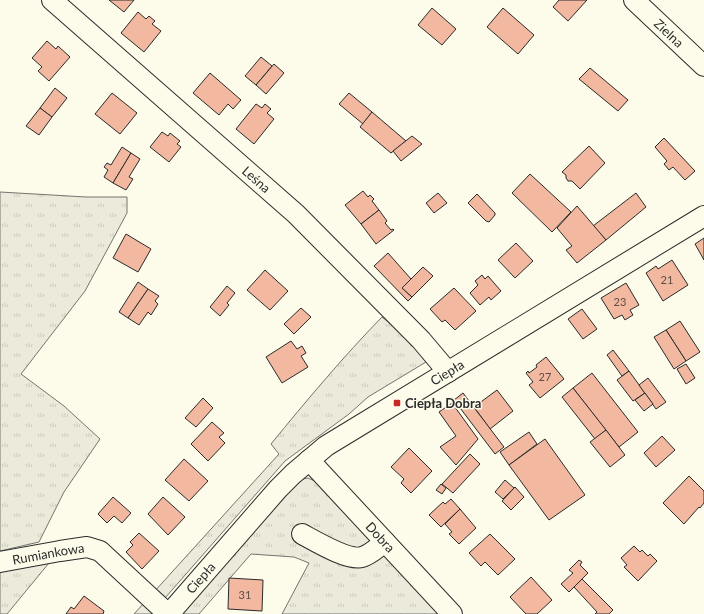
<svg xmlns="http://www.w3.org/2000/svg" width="704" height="614" viewBox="0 0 704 614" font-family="Lato,sans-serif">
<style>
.grass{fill:url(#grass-tufts);stroke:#74746e}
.building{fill:#f2b8a0;stroke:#2b2b2b}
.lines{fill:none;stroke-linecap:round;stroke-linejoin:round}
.minor-casing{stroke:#2b2b2b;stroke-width:22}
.minor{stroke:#fdfbea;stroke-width:20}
.poi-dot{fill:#c62828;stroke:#fdfbea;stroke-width:1.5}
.labels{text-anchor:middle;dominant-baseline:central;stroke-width:3;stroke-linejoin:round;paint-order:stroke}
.number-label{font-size:11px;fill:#5d4e48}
.street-label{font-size:13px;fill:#2b2b2b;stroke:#fdfbea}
.poi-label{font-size:13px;font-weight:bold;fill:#2b2b2b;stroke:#fdfbea;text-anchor:start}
</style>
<defs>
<pattern id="grass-tufts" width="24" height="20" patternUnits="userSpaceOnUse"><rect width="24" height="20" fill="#ecebdb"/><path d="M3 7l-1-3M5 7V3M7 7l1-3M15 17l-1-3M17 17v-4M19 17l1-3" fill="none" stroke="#cbcabc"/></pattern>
</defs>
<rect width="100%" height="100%" fill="#fdfbea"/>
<g class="grass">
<polygon points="0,192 86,197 127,197 127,213 85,291 21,374 64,406 100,439 64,492 39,542 0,551"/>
<path d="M382 317 406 336 426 362 368 397 349 414 285 461 151 614H134L279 454 271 444C307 400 343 357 382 317Z"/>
<polygon points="308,478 317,482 439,614 282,614 309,563 294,557 251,554 199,614 180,614 295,484 303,479"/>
<polygon points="49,563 7,614 0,614 0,572"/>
</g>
<g class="building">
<polygon points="109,0 134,0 124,12"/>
<polygon points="559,0 587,0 568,21 553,7"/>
<polygon points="432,8 456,29 442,45 418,25"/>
<polygon points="503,8 534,35 518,54 487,27"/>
<polygon points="138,12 146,19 149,16 155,21 152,24 161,31 144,52 121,33"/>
<polygon points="47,41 56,49 58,46 70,57 49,81 38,71 42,67 32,58"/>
<polygon points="261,57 272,66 256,85 245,76"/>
<polygon points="274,64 284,73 266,94 256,85"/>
<polygon points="590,68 628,100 618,111 579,79"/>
<polygon points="210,73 241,100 233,109 228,104 219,115 193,93"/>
<polygon points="55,88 67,98 52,117 40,108"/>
<polygon points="112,93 137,113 120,134 95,114"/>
<polygon points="349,93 372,112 363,124 339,104"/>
<polygon points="256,104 262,108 265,104 271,109 267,113 274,119 254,144 236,129"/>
<polygon points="40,108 52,117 39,135 26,126"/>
<polygon points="372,112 406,141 391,153 360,127"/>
<polygon points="162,132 168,136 170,133 180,141 177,144 181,147 169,162 150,147"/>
<polygon points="412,136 422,144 401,161 393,151"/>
<polygon points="664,138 695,171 685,180 673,167 669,170 664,164 667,161 655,147"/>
<polygon points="589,146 605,163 580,189 572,181 568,181 566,178 566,175 562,172"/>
<polygon points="122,147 131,153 113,183 104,177 108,170 104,167 107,163 111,165"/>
<polygon points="131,153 140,159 129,177 133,179 126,190 113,183"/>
<polygon points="530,174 571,212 552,232 512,193"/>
<polygon points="363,191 368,197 370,195 374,199 372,201 379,210 361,224 345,205"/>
<polygon points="438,193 447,203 434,213 426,203"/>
<polygon points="636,193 646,207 606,240 593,226"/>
<polygon points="477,194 495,213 495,215 489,222 486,221 468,203"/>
<polygon points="577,206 606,240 577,263 566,250 572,246 557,228"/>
<polygon points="379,210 387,221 385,223 391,230 393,229 394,230 376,244 361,224"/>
<polygon points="126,234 151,249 138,272 113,258"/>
<polygon points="704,238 704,260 695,244"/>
<polygon points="516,243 533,261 515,278 498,260"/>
<polygon points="388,253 411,279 402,288 412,297 408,301 374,266"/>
<polygon points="672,260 688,285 663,301 646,273 656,266 658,269"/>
<polygon points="423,267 433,276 412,297 402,288"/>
<polygon points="265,270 288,291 270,310 247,290"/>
<polygon points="482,275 485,279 488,276 501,291 491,300 489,297 480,305 470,293 478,285 475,281"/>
<polygon points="138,282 148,289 128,318 119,312"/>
<polygon points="626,283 639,305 630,310 633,315 625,320 622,315 614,319 601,298"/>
<polygon points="227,286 235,293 227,303 229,305 220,316 210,307"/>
<polygon points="454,288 476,311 455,330 445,320 442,322 430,309"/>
<polygon points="148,289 159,296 155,301 158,304 151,315 148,312 139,325 128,318"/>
<polygon points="301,308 311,317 294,334 284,324"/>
<polygon points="582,309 597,329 583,339 568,319"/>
<polygon points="680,321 700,352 686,361 666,330"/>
<polygon points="666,330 686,361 674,369 654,337"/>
<polygon points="291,341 297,349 302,346 306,353 301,356 308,367 282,383 266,357"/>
<polygon points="613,350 629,371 622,376 607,355"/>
<polygon points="546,357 564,379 540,398 529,385 533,382 526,373 528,371 529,373 537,367 536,365"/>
<polygon points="686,364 695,378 686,384 677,369"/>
<polygon points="629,371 645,393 633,401 617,380"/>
<polygon points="592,373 638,432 619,447 573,388"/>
<polygon points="648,378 666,402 656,409 639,385"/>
<polygon points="573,388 606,430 595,439 562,397"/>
<polygon points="497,390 513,411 490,429 474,407"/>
<polygon points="463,393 504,447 495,454 454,400"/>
<polygon points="645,393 653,404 644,411 635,400"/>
<polygon points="203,398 213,408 196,427 185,418"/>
<polygon points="452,403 478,439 456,465 440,447 456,436 439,412"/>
<polygon points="212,422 224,433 219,437 225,443 208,461 191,444"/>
<polygon points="606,430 625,455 610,467 590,442"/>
<polygon points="529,432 537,444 509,465 500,452"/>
<polygon points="662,436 675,450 656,467 644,453"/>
<polygon points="545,439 585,495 549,520 509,465"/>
<polygon points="409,448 432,471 411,493 401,483 404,479 391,467"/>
<polygon points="470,454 480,464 453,493 442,484"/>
<polygon points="184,459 208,481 189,501 165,480"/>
<polygon points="689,476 704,491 704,503 700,508 699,507 684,524 663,503"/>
<polygon points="505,480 514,488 503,499 495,492"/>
<polygon points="441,484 446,488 442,494 436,490"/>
<polygon points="515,487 524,497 511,510 502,501"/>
<polygon points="113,497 131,513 122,523 114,516 107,523 98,514"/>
<polygon points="163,497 185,517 168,535 148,514"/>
<polygon points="451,499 460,509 441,527 429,515 443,502 445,504"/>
<polygon points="460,509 476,528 459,544 449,534 452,532 445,524"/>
<polygon points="139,533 159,551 142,569 126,552 133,545 130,542"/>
<polygon points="490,534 515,559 498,575 485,562 481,566 469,553"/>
<polygon points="634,546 640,552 642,550 648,556 650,554 657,561 638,581 624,567 627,565 621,558"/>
<polygon points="579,560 582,562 580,565 588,573 569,592 561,584 573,573 569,570"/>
<polygon points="531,577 552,600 537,614 526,614 510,597"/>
<polygon points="229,578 263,580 262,611 228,609"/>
<polygon points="582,579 613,610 609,614 595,614 597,612 574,587"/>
<polygon points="84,596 104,611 103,614 66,614 71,607 74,609"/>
</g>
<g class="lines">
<defs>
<g id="minor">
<path id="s1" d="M52 0 296 214 421 340 448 372"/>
<path id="s2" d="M634 0 704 66"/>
<path id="s3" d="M309 460 452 614"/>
<path d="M302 534C315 541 348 561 362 557 370 555 378 547 385 542"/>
<path id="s4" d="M0 562 60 551 87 547 100 551 168 614"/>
<path id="s5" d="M169 614 278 489 293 474 326 446 704 216"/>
</g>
</defs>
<use href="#minor" class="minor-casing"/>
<use href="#minor" class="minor"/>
</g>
<rect class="poi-dot" x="393" y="399" width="8" height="8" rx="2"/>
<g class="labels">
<g class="number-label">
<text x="667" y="279">21</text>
<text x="620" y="301">23</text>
<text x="545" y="376">27</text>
<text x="245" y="594">31</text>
</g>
<g class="street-label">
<text stroke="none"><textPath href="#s2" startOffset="48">Zielna</textPath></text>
<text stroke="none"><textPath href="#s1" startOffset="272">Leśna</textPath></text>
<text stroke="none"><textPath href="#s5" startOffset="372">Ciepła</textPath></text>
<text stroke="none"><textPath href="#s3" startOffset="105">Dobra</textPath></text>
<text stroke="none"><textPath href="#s4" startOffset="49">Rumiankowa</textPath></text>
<text stroke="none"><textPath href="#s5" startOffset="48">Ciepła</textPath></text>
</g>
<g class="poi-label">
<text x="405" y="403">Ciepła Dobra</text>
</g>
</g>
</svg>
